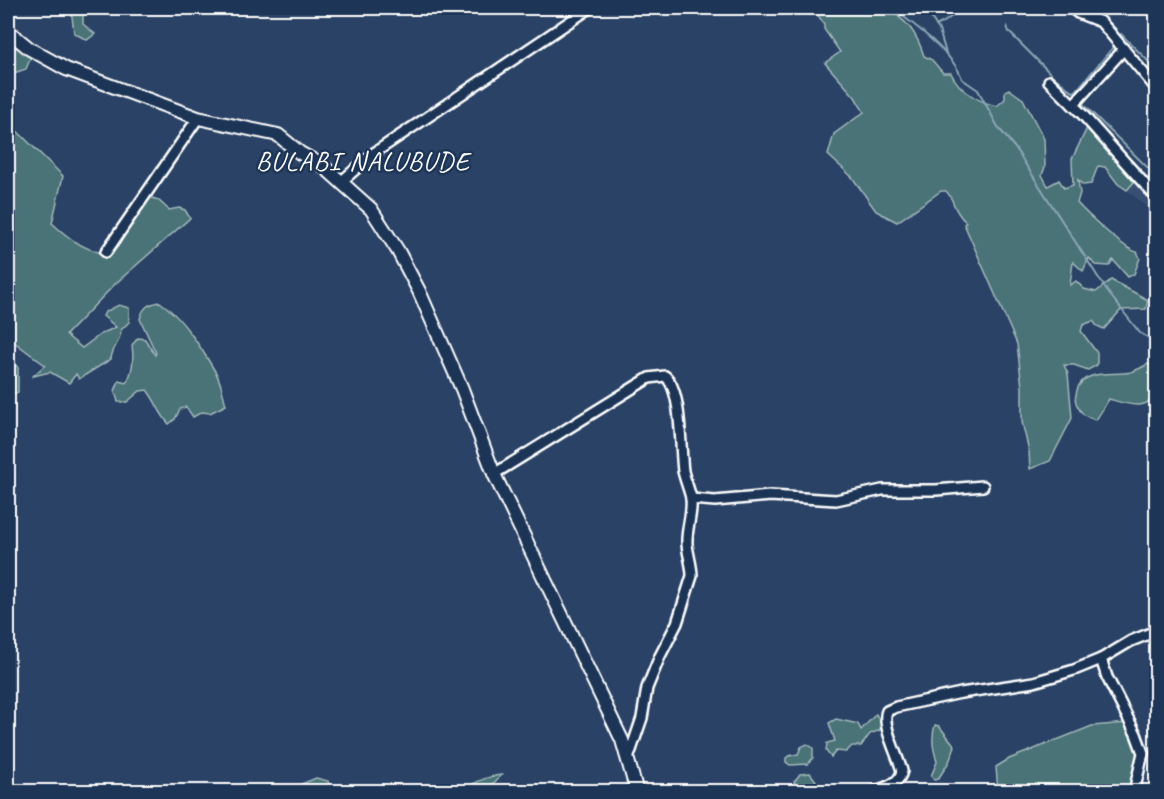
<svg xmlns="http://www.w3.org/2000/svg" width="1164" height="799" viewBox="0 0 1164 799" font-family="Caveat,sans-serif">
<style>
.built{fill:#385073}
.green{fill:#497377;stroke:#a4b9bb;stroke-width:1.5}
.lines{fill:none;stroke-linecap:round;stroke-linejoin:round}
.stream{stroke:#8ca6b6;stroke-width:2}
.street-casing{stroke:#fff;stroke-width:14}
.secondary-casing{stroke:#fff;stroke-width:16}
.street{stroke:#1d3557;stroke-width:9}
.secondary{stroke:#1d3557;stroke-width:12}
.labels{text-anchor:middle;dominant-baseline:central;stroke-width:5;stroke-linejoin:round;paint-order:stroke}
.quarter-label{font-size:27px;letter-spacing:1.5px;fill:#fff;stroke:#1d3557}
</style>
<rect width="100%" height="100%" fill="#2a4265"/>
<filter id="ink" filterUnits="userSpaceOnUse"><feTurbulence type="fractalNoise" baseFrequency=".0167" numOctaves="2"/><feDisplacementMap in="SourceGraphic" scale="12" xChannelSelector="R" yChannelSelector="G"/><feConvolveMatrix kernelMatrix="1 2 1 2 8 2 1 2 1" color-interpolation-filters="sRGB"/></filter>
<g filter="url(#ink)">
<polygon class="built" points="1143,172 1156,186 1156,201 1149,209 1127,190"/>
<g class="green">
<polygon points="71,8 87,8 83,16 83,24 95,34 87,40 74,33"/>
<path d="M813 8C827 8 874 5 883 8 907 18 917 34 924 56L932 60 943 73H951C959 91 979 102 997 106L1005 99V91L1009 89 1023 99 1044 139 1045 167 1042 175 1048 186 1059 180 1064 188 1073 185 1072 159 1087 128 1088 118 1143 172 1127 190 1118 184 1105 167 1098 166 1091 184 1083 185 1078 180 1080 193 1077 203C1086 213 1125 250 1137 252L1140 258 1134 274 1128 277 1113 260 1109 266 1095 265 1089 258 1083 271 1073 262 1070 285 1076 281 1084 289 1096 292 1111 280 1148 300 1146 309 1121 310 1104 329 1097 326 1093 321 1083 325 1081 331 1097 353V365L1088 370 1074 365H1064L1068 374 1072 418 1050 461 1030 469 1029 451 1022 422V387L1017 344 964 224 966 222C952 210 955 200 946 191H941L897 222 876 211 852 177 828 155 834 134 864 112 855 97 825 63 840 52 824 29V24Z"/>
<polygon points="16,45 23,45 31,57 26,69 8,75 8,65"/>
<path d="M8 122 63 176 52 223C70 240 86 251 111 255L113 248 149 197 158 200 169 210 179 208 185 210 190 218 115 284 66 335 82 348 101 334 116 327 103 316 105 312 119 305 129 308V322L121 330C120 344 112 347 111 359L79 379 76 374 69 383 50 372 33 376 45 365 14 342 9 347V359L14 361 18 368V392L8 396Z"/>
<path d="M160 302C183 318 202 349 216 373 221 382 223 394 226 405L210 413 202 412 193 417 186 407 180 409 175 419 169 424C159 413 156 401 147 390L140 391 127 402H118L115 391 119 381 126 383C133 373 134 357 132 345L138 338 145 339 155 355 156 353 140 319C143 307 148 304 160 302Z"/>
<path d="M1148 364 1156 368C1157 375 1158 386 1156 392 1149 413 1123 403 1109 399L1096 420C1085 417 1081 414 1076 403 1074 398 1076 396 1077 390 1084 368 1114 376 1131 372 1137 370 1143 367 1148 364Z"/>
<polygon points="876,714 881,723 880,730 870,734 861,746 852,746 846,752 836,751 831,757 826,751 827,743 835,741 829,723 836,719 858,724 861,730"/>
<polygon points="1127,723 1140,754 1131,791 998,791 996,767 1009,759 1092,726"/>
<path d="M935 725 939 726 955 746 949 762 938 779 934 780 931 776 937 762C933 748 931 739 935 725Z"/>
<polygon points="807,744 813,748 813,758 808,764 790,765 786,762 786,758 789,756 798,754 801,747"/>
<polygon points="810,773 816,781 813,791 799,791 794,782 800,774"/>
<path d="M502 775 485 791H457C473 785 484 776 502 775Z"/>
<polygon points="316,778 328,781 331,791 295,791 302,784"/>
</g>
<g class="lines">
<g class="stream">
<path d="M891 8C912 22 955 55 962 79L978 90 998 127 1015 148 1107 291 1140 333 1156 342"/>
<polyline points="925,8 939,30 946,53"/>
<polyline points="1094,8 1117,30"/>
<polyline points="931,18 946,8"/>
<polyline points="936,26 944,22 963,8"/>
<polyline points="1007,26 1009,32 1054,77 1073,92 1076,91 1115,45"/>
<polyline points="1121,34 1156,69"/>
<polyline points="1081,102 1149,169"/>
</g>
<defs>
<g id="street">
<polyline points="1072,8 1078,13 1101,22 1156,88"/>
<polyline points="1049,81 1083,115 1156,197"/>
<polyline points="1073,105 1124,49"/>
<polyline points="342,181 374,153 590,8"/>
<polyline points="106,252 198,118"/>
<path d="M494 474 649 378 665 376C682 389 680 449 683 471 685 480 689 489 691 498 693 512 686 529 687 544 688 555 692 565 692 576L677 623 660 656 647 688 642 718 628 759"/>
<polyline points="691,499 715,501 770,496 836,500 882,490 936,490 983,486"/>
<polyline points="1101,659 1107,677 1136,734 1143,753 1134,792"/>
<path d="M873 792C885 787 899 785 902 771 898 756 881 724 887 711L896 707 961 693 1034 682 1074 670 1101 659 1131 641 1156 631"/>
</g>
<polyline id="secondary" points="8,31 30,49 66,69 198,118 278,135 300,153 322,165 371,209 398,251 419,291 462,389 494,474 622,740 637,792"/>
</defs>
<use href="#street" class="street-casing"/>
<use href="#secondary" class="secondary-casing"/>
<use href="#street" class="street"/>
<use href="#secondary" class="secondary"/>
</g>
</g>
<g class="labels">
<g class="quarter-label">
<text x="363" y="161">BULABI NALUBUDE</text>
</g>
</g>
<rect width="1164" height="799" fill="none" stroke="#1d3557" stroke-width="30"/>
<rect x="15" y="15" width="1134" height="769" fill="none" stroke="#fff" stroke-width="2" filter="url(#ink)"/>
</svg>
